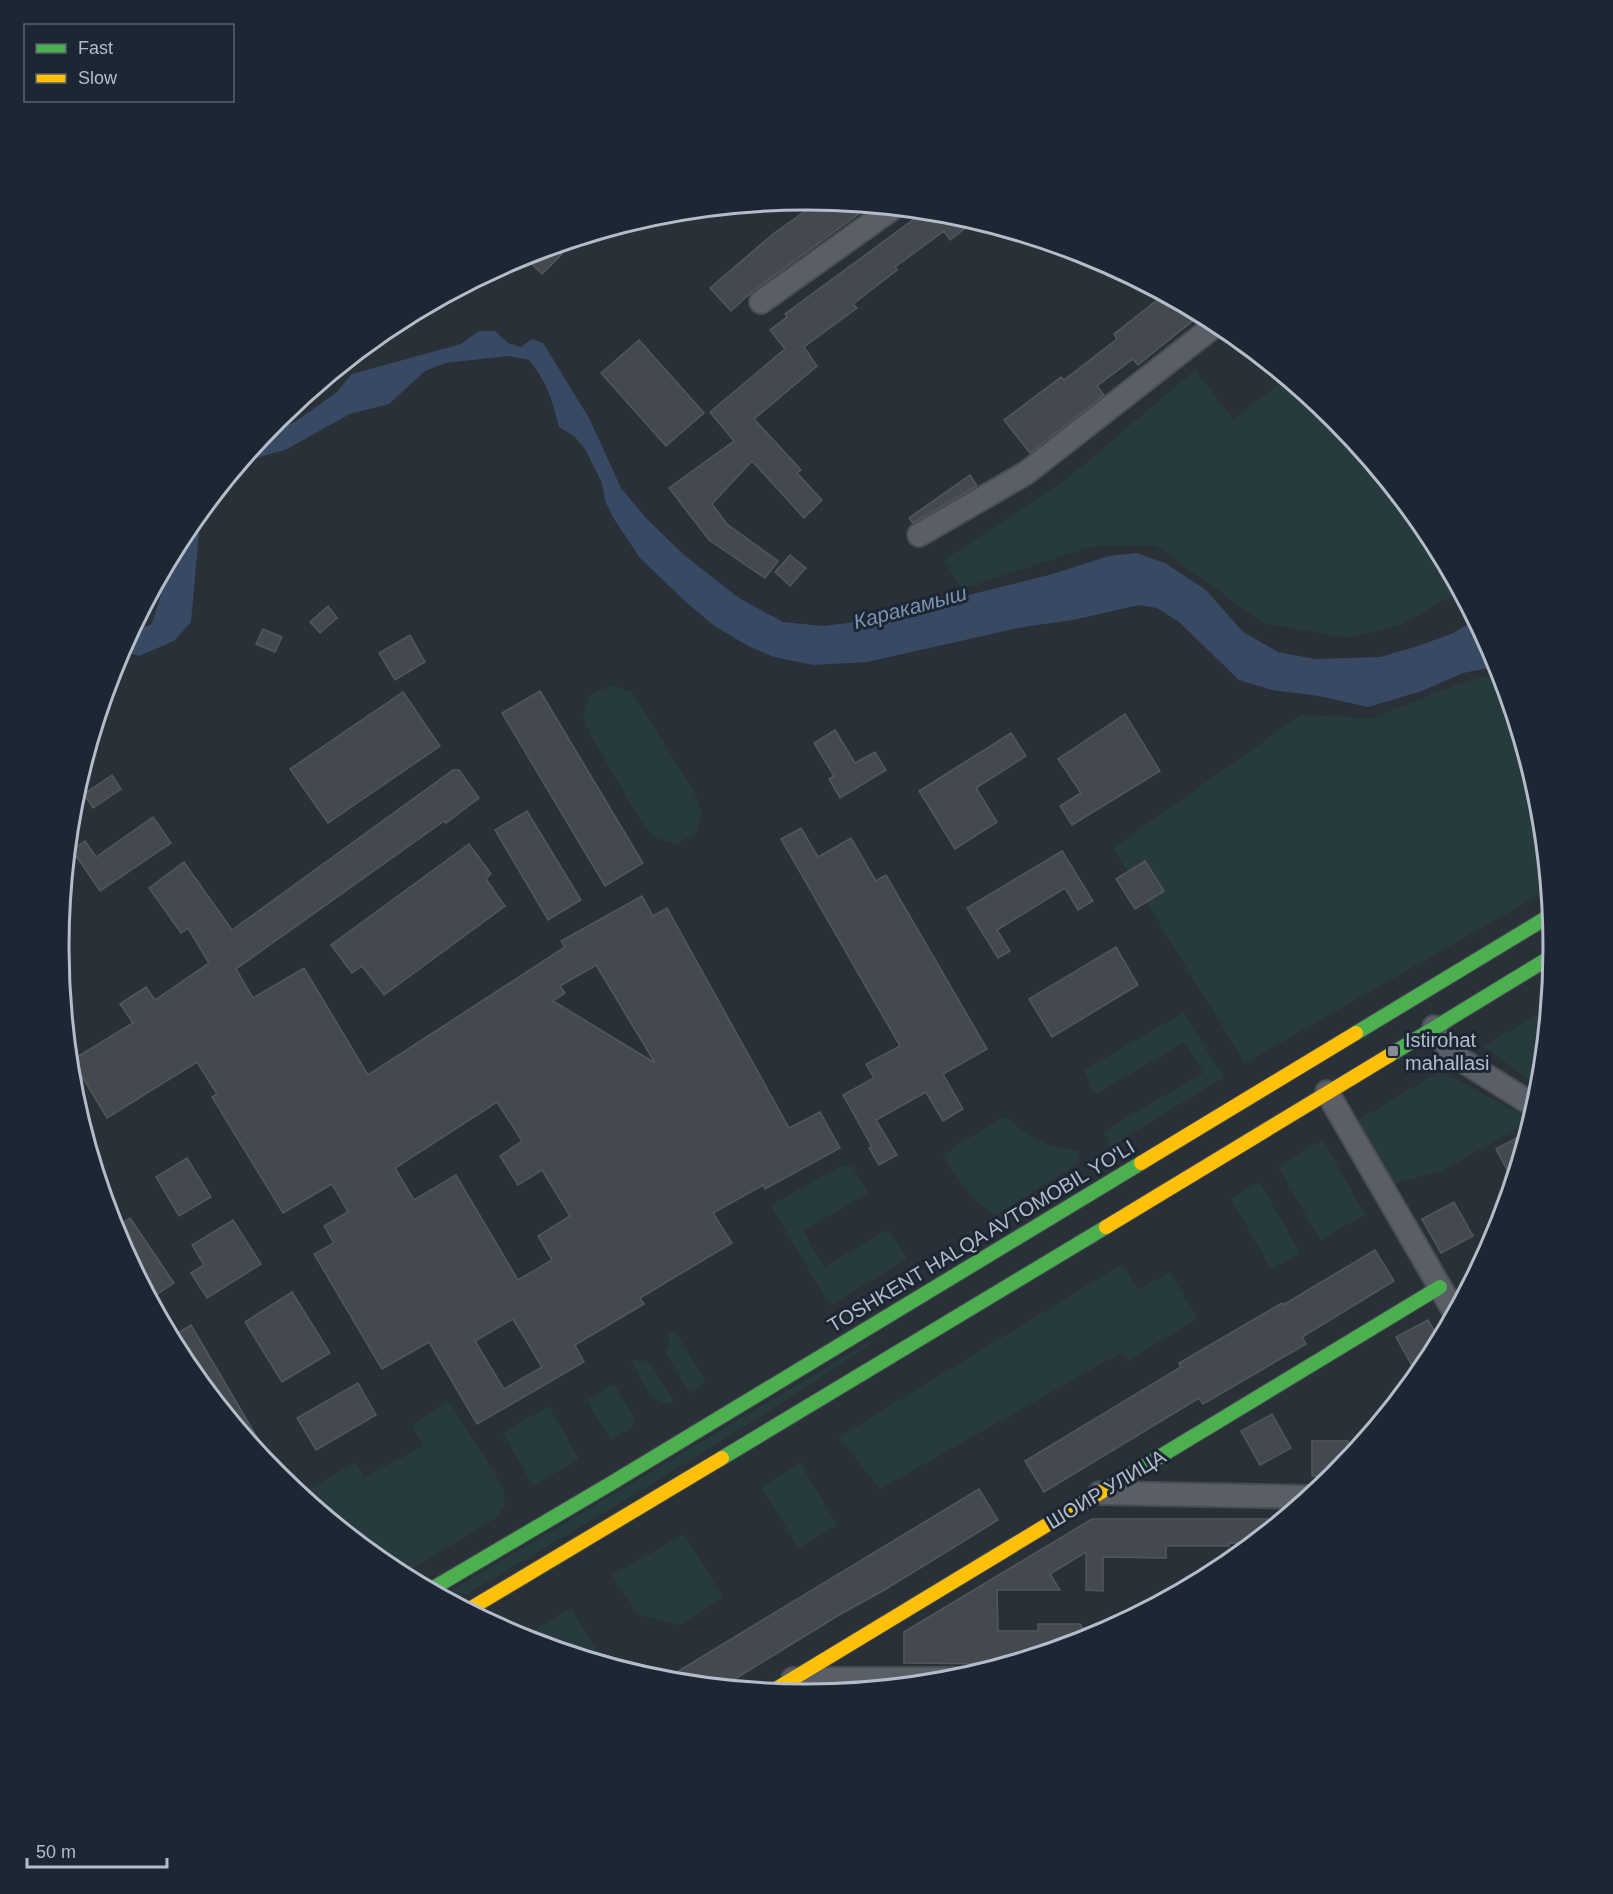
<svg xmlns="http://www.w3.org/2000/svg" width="1613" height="1894" viewBox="0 0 1613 1894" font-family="Arial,sans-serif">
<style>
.green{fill:#273a3e}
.water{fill:#384963}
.building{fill:#444950;stroke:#52575f;stroke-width:1.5;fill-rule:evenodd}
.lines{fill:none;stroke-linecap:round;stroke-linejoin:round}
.street-casing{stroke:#484c53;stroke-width:26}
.fast-casing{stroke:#484c53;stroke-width:16}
.slow-casing{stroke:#484c53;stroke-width:16}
.street{stroke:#5a5e66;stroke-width:22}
.fast{stroke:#4caf50;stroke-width:14}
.slow{stroke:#ffc107;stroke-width:14}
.poi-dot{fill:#848b96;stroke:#1d2633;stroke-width:2}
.labels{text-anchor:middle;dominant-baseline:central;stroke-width:6;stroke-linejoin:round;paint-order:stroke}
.poi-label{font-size:20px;fill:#b4bcc9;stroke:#1d2633;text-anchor:start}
.street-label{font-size:20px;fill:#b4bcc9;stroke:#1d2633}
.water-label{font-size:21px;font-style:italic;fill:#7c92b1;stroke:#1d2633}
.rim{fill:none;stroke:#b4bcc9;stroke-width:3}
</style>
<rect width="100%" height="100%" fill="#2a3038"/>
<g class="green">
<polygon points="1195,370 1233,419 1287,378 1336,418 1429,532 1460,591 1401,625 1346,638 1263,623 1155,545 1091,547 962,589 944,560 1068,478"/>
<polygon points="1501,673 1540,801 1549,889 1245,1063 1113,848 1301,715 1371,718 1467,681"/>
<polygon points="611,685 632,692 694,792 702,813 695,834 675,844 654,837 640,819 592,738 583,716 590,695"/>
<polygon points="1548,1008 1541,1089 1484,1046"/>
<polygon points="1183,1013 1224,1077 1110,1147 1104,1133 1112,1126 1203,1073 1185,1042 1094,1095 1084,1070"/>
<polygon points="1440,1071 1532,1120 1442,1171 1393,1184 1355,1122"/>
<polygon points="1004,1116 1026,1133 1048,1145 1078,1151 1079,1163 995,1216 972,1198 943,1156 956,1146"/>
<polygon points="1323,1140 1365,1215 1320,1240 1278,1166"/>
<polygon points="843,1165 853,1167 868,1193 803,1231 824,1267 889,1229 907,1259 830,1306 771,1205"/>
<polygon points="1260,1182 1300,1253 1271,1269 1231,1198"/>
<polygon points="1122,1264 1139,1290 1169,1272 1198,1318 1128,1361 1122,1352 880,1489 839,1437"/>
<path d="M891 1329C751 1428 601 1514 453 1602L442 1596Z"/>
<polygon points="675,1331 706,1382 690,1393 665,1352 669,1344 669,1334"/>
<path d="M631 1360 649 1361 674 1402C650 1409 641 1376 631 1360Z"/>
<polygon points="614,1384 633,1416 633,1427 611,1440 587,1400"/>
<polygon points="448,1400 503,1487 505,1505 496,1518 402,1575 391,1569 315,1507 306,1491 356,1462 364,1477 424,1446 412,1426"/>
<polygon points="549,1406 579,1459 533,1486 503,1433"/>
<polygon points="800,1463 837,1525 799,1548 761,1487"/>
<polygon points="684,1534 723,1597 679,1625 639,1615 612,1575"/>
<polygon points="571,1608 605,1664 521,1638"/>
</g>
<g class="water">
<path d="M479 331H495L508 343 521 347 532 339 543 343 589 418 621 488 646 518 684 555 739 598 783 622 823 626 864 621 1049 575 1109 556 1137 553 1165 563 1206 590 1243 632 1278 652 1315 659 1380 657 1418 646 1451 634 1476 620 1499 666 1463 673 1422 691 1368 707 1319 696 1272 690 1239 680 1179 622 1157 608 1139 605 1073 620 1023 627 867 662 813 665 774 657 748 646 713 625 687 603 640 558 614 519 605 501 602 483 585 449 574 436 559 427C552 399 547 382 529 360L508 356 445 363 425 371 389 404 350 414 285 450 245 461 236 469 264 434 295 422 337 392 352 374 461 344Z"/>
<path d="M221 487 199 532 191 622 174 641 139 656 121 650 132 630 151 625C160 602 165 578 172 555 180 529 204 507 221 487Z"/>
</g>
<g class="building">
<polygon points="818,202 824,209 834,202 871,205 753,291 731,311 710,288 773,234"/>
<polygon points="925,211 953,213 976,220 950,240 944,231 895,267 897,270 853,304 857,308 804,347 817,366 754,419 801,470 797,473 822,500 804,518 752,461 712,504 727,524 778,561 765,578 709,540 669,488 734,441 710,412 785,349 770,330 787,317 785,314"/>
<polygon points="554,246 562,254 542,274 523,255"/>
<polygon points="1165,294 1201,314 1138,365 1133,359 1097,386 1104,395 1030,453 1004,420 1061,377 1064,380 1117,339 1114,334"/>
<polygon points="639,340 704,413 666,446 601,373"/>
<polygon points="970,475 977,486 913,523 909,518"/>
<polygon points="790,555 806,568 790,586 775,572"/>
<polygon points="328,606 337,618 320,633 310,622"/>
<polygon points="263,629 282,637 275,652 256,644"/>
<polygon points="410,635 425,662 395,680 379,653"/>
<polygon points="540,691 643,863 605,886 502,713"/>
<polygon points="403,692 440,746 328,823 290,769"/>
<polygon points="1125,714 1160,771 1072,825 1060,806 1081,793 1058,759"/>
<polygon points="835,730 855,763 875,752 886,770 840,798 829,779 834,776 814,743"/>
<polygon points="1011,733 1026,756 976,788 997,822 955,849 919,791"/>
<path d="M453 770H459L479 798 446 823 444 821 236 969 253 998 304 968 368 1075 565 947 561 941 642 896 653 916 667 908 789 1128 820 1112 840 1148 765 1189 763 1185 713 1213 732 1243 640 1298 644 1304 575 1345 584 1362 477 1424 429 1342 382 1369 314 1254 334 1243 324 1226 348 1212 332 1184 283 1213 212 1097 217 1094 197 1062 107 1118 72 1060 133 1023 120 1004 146 987 155 1000 209 963 188 928 181 933 149 888 184 862 232 930ZM596 965 655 1063 553 1001 565 993 560 986ZM497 1102 522 1141 500 1156 518 1185 542 1170 570 1216 538 1236 552 1260 518 1280 456 1175 414 1200 395 1168ZM513 1319 542 1367 504 1389 475 1341Z"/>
<polygon points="112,775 121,789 93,808 84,794"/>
<polygon points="527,811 581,900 548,920 495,830"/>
<polygon points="153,817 171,843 100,891 72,850 85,841 96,857"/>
<polygon points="801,828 818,857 851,838 876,881 886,875 987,1049 943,1074 963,1109 943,1121 926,1092 876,1120 897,1155 879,1165 869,1148 872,1147 843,1095 874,1078 866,1064 900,1046 781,839"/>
<polygon points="469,844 491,874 486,879 505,906 384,995 362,966 352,973 331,945"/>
<polygon points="1062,851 1093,901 1078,910 1065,888 997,930 1010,951 998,958 967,908"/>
<polygon points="1145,861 1164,891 1135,909 1116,879"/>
<polygon points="1116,947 1138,985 1052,1037 1029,999"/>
<polygon points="1529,1131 1518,1164 1513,1181 1496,1149"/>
<polygon points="187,1158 211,1197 179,1216 156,1177"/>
<polygon points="1454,1202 1473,1236 1441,1253 1422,1219"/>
<polygon points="130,1218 174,1283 150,1299 114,1229"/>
<polygon points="233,1220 261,1264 207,1298 191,1273 204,1265 192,1245"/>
<polygon points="1375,1250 1394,1281 1302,1337 1306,1344 1203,1404 1199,1398 1044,1492 1025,1461 1181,1367 1179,1363 1282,1303 1283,1305"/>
<polygon points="292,1292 330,1353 282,1382 245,1322"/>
<polygon points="1428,1320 1440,1341 1428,1363 1415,1371 1396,1337"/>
<polygon points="191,1325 258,1439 251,1444 184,1362 171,1337"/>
<polygon points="358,1383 376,1415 316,1450 297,1418"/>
<polygon points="1272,1414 1291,1448 1260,1465 1241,1431"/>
<polygon points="1312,1441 1348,1441 1348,1460 1335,1476 1312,1476"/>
<polygon points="979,1489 998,1520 886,1589 839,1615 722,1687 662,1681"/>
<polygon points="1092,1519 1282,1519 1254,1543 1229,1543 1229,1546 1166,1546 1166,1558 1103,1557 1103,1591 1086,1590 1086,1552 1050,1574 1060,1590 997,1590 998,1631 1038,1631 1038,1624 1080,1624 1090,1639 1022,1660 1009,1659 1008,1664 904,1663 904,1632"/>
</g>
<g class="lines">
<defs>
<g id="street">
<polyline points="761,302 893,208"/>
<polyline points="919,535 1026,473 1218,323"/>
<polyline points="1434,1027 1452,1054 1536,1107"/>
<polyline points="1327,1092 1455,1313"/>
<polyline points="1100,1493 1310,1497"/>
<polyline points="793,1679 956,1679"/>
</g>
<g id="fast">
<polyline points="1356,1033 1551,915"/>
<polyline points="1390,1055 1554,955"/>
<polyline points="722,1458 1106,1227"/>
<polyline points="1103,1491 1440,1287"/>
<polyline points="430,1590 610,1484 1141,1163"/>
</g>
<g id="slow">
<polyline points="1141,1163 1356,1033"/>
<polyline points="1106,1227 1390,1055"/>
<polyline points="468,1610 722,1458"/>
<polyline points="771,1692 1103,1491"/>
</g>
</defs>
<use href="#street" class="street-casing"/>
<use href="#fast" class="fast-casing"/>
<use href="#slow" class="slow-casing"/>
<use href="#street" class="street"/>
<use href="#fast" class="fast"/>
<use href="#slow" class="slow"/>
</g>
<rect class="poi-dot" x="1387" y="1045" width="12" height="12" rx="3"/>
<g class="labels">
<g class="poi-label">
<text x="1405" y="1040">Istirohat<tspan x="1405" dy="23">mahallasi</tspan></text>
</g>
<g class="street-label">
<text transform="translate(981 1236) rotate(-31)">TOSHKENT HALQA AVTOMOBIL YO'LI</text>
<text transform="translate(1106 1489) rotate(-31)">ШОИР УЛИЦА</text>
</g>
<g class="water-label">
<text transform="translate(910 607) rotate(-15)">Каракамыш</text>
</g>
</g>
<path d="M0 0H1613V1894H0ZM69 947a737 737 0 1 1 1474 0a737 737 0 1 1-1474 0Z" fill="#1d2633" fill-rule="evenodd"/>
<path class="rim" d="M69 947a737 737 0 1 1 1474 0a737 737 0 1 1-1474 0Z"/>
<rect x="24" y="24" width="210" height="78" fill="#1d2633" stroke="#59626f" stroke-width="1.5"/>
<rect x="36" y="44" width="30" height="9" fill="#4caf50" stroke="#59626f" stroke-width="1.5"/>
<text x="78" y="54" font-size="18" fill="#b4bcc9">Fast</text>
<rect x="36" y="74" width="30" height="9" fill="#ffc107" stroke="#59626f" stroke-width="1.5"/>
<text x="78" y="84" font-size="18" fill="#b4bcc9">Slow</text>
<path d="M27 1858v9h140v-9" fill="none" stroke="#b4bcc9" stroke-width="3"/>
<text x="36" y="1858" font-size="18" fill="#b4bcc9" stroke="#1d2633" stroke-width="4.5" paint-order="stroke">50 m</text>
</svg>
